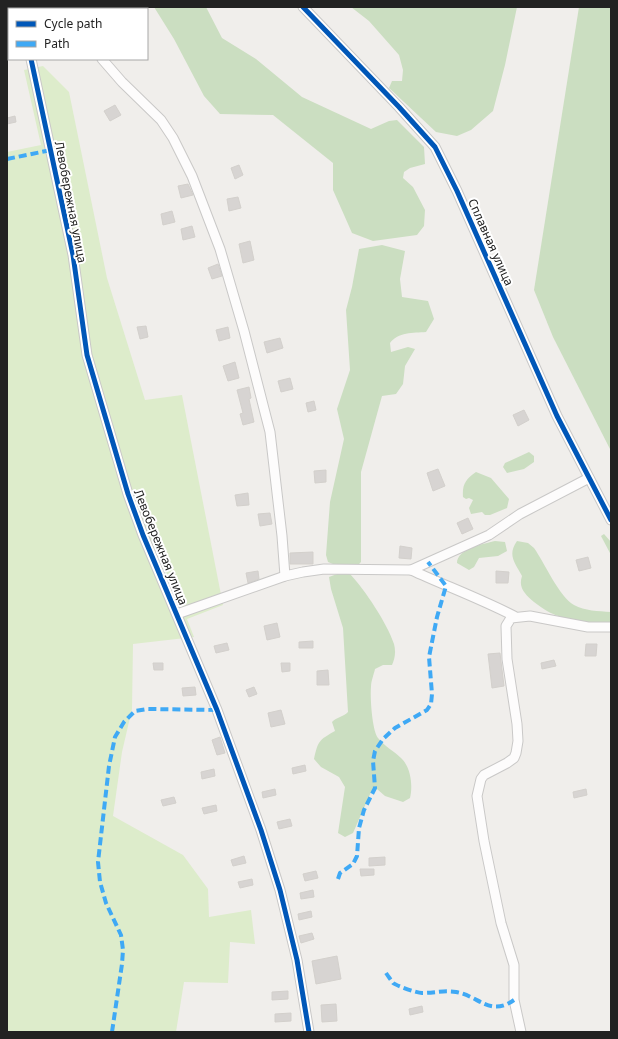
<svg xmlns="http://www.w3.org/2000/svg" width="618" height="1039" viewBox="0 0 618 1039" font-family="'Noto Sans',sans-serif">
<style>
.grass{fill:#ddeccb}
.forest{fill:#cbdec1}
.building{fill:#d7d4d2;stroke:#d3d0cc}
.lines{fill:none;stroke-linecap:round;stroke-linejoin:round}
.street-casing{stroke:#c9c8c7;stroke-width:11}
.street{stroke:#fdfcfc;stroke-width:9}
.quiet{stroke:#3fa9f5;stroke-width:4;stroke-dasharray:8 4;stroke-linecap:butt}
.cycleway-casing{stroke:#fff;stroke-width:8}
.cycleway{stroke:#0057b8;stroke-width:5}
.labels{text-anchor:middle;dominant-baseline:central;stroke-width:4;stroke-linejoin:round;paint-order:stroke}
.street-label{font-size:12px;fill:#222;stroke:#fff}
</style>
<rect width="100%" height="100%" fill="#f0eeeb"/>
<polygon class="grass" points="43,66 69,92 107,278 145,400 182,395 223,605 187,619 194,637 133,644 132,709 122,752 113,816 183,855 208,889 209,917 251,910 255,944 230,942 228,983 184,982 176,1032 7,1032 7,152 41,145 24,70"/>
<g class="forest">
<polygon points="154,7 206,7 222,38 256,59 302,97 371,129 389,121 397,120 424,147 425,164 410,168 404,172 403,178 413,187 425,210 424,226 417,235 373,241 352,233 333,190 333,163 273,115 220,114 204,96 174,39"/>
<polygon points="351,7 517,7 505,65 493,111 471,130 457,136 436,132 389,88 392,81 402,81 403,70 399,55 369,21"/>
<polygon points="579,7 611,7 611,451 553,337 534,290"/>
<path d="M382 245 405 251 400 279 402 297 428 301 434 319 426 332C413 333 398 332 390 343L391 352 408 347 415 349 405 366 403 384 396 394 382 396 361 472V562L358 565 333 564 328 562 326 555 330 502 344 439 337 409 350 370 346 310 352 287 359 249Z"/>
<polygon points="529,452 534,456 534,462 524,469 507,473 503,467 505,463"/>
<path d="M476 472 491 478 509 499 507 508 490 515H485L482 512 471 514 469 508 473 500 469 498 466 499 463 497C462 484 466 479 476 472Z"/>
<polygon points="604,534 611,542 611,555 601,536"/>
<path d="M495 541 505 542 507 551 498 556 479 558 474 567 469 570 457 563C457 549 483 544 495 541Z"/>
<path d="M517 541 528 543 534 548C544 562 560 598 574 605 585 611 598 611 611 612V623C593 624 562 620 547 611 542 608 538 605 534 602 525 594 518 588 522 576 515 563 507 555 517 541Z"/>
<path d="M337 574H350C365 590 387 623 394 644 396 652 395 658 392 665H383L375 669C374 674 371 681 371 687 370 697 372 730 378 738 384 746 394 751 401 758 411 767 413 786 410 798L403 802 385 796 377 789 371 792 353 833 345 837 338 833 345 787 339 777 321 767 314 759C318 741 319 740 335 731L332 722C337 717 343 717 348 712L343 628 331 589 329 577Z"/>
</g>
<g class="building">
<polygon points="115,105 121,115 110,121 104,111"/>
<polygon points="15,116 16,122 7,124 7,118"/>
<polygon points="239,165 243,175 235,179 231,168"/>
<polygon points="188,184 193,195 181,198 178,186"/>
<polygon points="238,197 241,208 229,211 227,199"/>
<polygon points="172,211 175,222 163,225 161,214"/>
<polygon points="192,226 195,237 183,240 181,229"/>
<polygon points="250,241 254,260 243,263 239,244"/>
<polygon points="218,264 222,276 212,279 208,268"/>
<polygon points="146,326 148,337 140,339 137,327"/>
<polygon points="228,327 230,338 219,341 216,330"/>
<polygon points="280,338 283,348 267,353 264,342"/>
<polygon points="235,362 239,378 228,381 223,366"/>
<polygon points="290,378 293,389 281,392 278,381"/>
<polygon points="249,387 251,398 249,399 254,422 243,425 240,414 243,413 237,390"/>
<polygon points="314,401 316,410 308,412 306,403"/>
<polygon points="524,410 529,420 518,426 513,415"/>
<polygon points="438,469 445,486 433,491 427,473"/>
<polygon points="326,470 326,482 315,483 314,471"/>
<polygon points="248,493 249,505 237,506 235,495"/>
<polygon points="270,513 272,524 260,526 258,514"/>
<polygon points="468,518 473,529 462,534 457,523"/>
<polygon points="400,546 412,548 411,559 399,558"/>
<polygon points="313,552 313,564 290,564 290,553"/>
<polygon points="588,557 591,568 579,571 576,560"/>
<polygon points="258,571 259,579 248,583 246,573"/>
<polygon points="496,571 509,572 508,583 496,583"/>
<polygon points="277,623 280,637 267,640 264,626"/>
<polygon points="313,641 313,648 299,648 299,642"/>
<polygon points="227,643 229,650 216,653 214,646"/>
<polygon points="586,644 597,644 596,656 585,656"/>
<polygon points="500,653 504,686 492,688 488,654"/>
<polygon points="554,660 556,666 542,669 541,663"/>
<polygon points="153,663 163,663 163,670 154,670"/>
<polygon points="281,663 290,663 290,671 282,672"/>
<polygon points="328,670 329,685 317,685 317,671"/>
<polygon points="195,687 196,695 183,696 182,688"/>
<polygon points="254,687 257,694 249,697 246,690"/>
<polygon points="281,710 285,724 271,727 268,713"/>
<polygon points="220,737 225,753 217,755 212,740"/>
<polygon points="305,765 306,771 293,774 292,768"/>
<polygon points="214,769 215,776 202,779 201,772"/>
<polygon points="275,789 276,795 263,798 262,792"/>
<polygon points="586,789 587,795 574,798 573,792"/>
<polygon points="174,797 176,803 163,806 161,800"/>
<polygon points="216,805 217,811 204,814 202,808"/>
<polygon points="290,819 292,826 279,829 277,822"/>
<polygon points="244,856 246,863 233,866 231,860"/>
<polygon points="385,857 385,865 369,866 369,858"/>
<polygon points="360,869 374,869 374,875 361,876"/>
<polygon points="316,871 318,878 305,881 303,874"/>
<polygon points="252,879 253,885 240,888 238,882"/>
<polygon points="313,890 314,897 301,899 300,893"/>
<polygon points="311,911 312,917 299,920 298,914"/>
<polygon points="312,933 314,939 301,943 299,936"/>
<polygon points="337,956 341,979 316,984 312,961"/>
<polygon points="288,991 288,999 272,1000 272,992"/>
<polygon points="336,1004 337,1021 322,1022 321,1005"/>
<polygon points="422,1006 423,1012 410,1015 409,1009"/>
<polygon points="291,1013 291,1021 275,1022 275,1014"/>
</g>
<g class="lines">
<defs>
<g id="street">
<polyline points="19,7 20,9"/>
<polyline points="57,7 59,9"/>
<polyline points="303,7 399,107 435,147 457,191 557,416 611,520"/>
<polyline points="31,59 73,255 87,355 128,494 143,535 217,710 261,830 280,890 297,960 309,1032"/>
<polyline points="102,59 122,82 161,120 173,138 192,176 220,249 244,331 270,432 282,536 285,576"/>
<path d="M411 570C446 586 481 599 514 616"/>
<polyline points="177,614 285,576 303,572 324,569 411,570 489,535 520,514 589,478"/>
<polyline points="521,1032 514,1000 514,965 501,923 484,841 477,796 481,779 484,775 507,763 514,758 516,753 518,741 517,724 507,659 506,626 511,618 530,616 588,627 611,627"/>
</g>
</defs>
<use href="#street" class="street-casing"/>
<use href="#street" class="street"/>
<g class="quiet">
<polyline points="7,159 51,150"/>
<polyline points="338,879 340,873 353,864 357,856 359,828 364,810 375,788 373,761 375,751 383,739 395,728 427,710 431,704 432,694 429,657 437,617 446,586 428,562"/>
<path d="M386 973C388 976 391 980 393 983 397 986 417 993 422 993 434 993 445 990 456 992 479 996 490 1017 514 1000"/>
<polyline points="112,1032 122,964 123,950 121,935 106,903 100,882 98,862 109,766 115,737 124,722 135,711 148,709 217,710"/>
</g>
<defs>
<g id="cycleway">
<polyline points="303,7 399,107 435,147 457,191 557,416 611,520"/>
<polyline points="31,59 73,255 87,355 128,494 143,535 217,710 261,830 280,890 297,960 309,1032"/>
</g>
</defs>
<use href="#cycleway" class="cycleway-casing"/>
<use href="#cycleway" class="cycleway"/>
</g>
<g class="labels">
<g class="street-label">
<text transform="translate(71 202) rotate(79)">Левобережная улица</text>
<text transform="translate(491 242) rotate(66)">Сплавная улица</text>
<text transform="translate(161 547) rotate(68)">Левобережная улица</text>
</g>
</g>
<rect width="618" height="1039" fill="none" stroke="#222222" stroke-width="16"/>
<rect x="8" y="8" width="140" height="52" fill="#ffffff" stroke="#a7a7a7"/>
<rect x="16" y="21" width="20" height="6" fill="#0057b8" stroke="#a7a7a7"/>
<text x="44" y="28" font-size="12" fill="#222222">Cycle path</text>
<rect x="16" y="41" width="20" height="6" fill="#3fa9f5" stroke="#a7a7a7"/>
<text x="44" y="48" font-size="12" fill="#222222">Path</text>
</svg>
